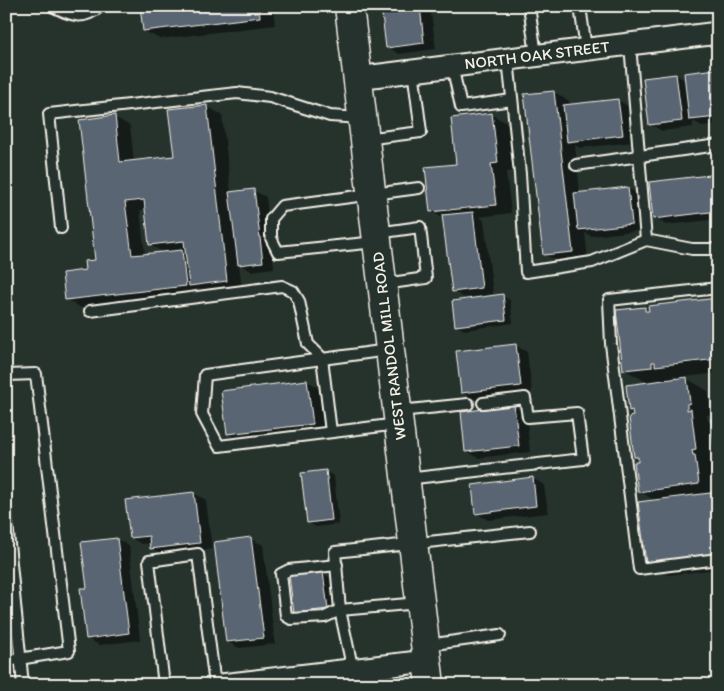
<svg xmlns="http://www.w3.org/2000/svg" width="724" height="691" viewBox="0 0 724 691" font-family="Itim,sans-serif">
<style>
.shadow{fill:#0007;fill-rule:evenodd}
.building{fill:#5a6573;stroke:#f4f1e8}
.lines{fill:none;stroke-linecap:round;stroke-linejoin:round}
.service-casing{stroke:#f4f1e8;stroke-width:14}
.minor-casing{stroke:#f4f1e8;stroke-width:25}
.secondary-casing{stroke:#f4f1e8;stroke-width:31}
.service{stroke:#26332d;stroke-width:10}
.minor{stroke:#26332d;stroke-width:21}
.secondary{stroke:#26332d;stroke-width:28}
.labels{text-anchor:middle;dominant-baseline:central;stroke-width:4;stroke-linejoin:round;paint-order:stroke}
.street-label{font-size:16px;fill:#f4f1e8;stroke:#26332d}
</style>
<rect width="100%" height="100%" fill="#26332d"/>
<filter id="ink" filterUnits="userSpaceOnUse"><feTurbulence type="fractalNoise" baseFrequency=".02" numOctaves="2"/><feDisplacementMap in="SourceGraphic" scale="10" xChannelSelector="R" yChannelSelector="G"/><feConvolveMatrix kernelMatrix="1 2 1 2 8 2 1 2 1" color-interpolation-filters="sRGB"/></filter>
<g filter="url(#ink)">
<g class="shadow">
<polygon points="141,6 273,6 275,25 160,39 144,31"/>
<polygon points="383,6 430,6 436,49 399,54 388,47"/>
<polygon points="716,70 718,124 702,126 693,121 693,127 662,131 650,124 676,75 686,81 685,74"/>
<polygon points="554,92 569,101 570,106 618,100 629,107 634,142 580,148 575,145 580,194 628,188 639,195 644,230 591,236 585,233 588,260 560,263 544,254"/>
<path d="M207 106 222 115 231 193 254 191 266 197 274 268 251 271 239 264 242 290 206 294 200 290 201 294 81 308 66 299 96 261 114 117 130 126 134 162 175 157ZM140 210H146L150 245 165 253 145 255Z"/>
<polygon points="492,115 507,123 513,171 506,172 511,213 479,217 484,220 493,294 465,298 453,291 444,219 431,211 457,165"/>
<polygon points="718,175 718,219 666,225 654,218"/>
<polygon points="502,296 510,300 513,323 464,330 456,325"/>
<path d="M718 299V373L684 377 708 391 711 415H707L708 421 713 424 718 420V444L714 442 716 461 713 462 718 479V569L668 575 647 562 656 501 639 491V459L635 456 634 417 630 410 648 383 624 369 644 308 650 311ZM673 375 680 379 673 380Z"/>
<polygon points="515,345 527,352 532,392 474,399 462,392"/>
<polygon points="307,381 319,388 324,430 239,440 228,434"/>
<polygon points="514,407 526,413 530,452 478,458 467,451"/>
<polygon points="326,472 334,476 339,524 316,527 308,522"/>
<polygon points="532,478 544,485 548,513 488,520 476,513"/>
<polygon points="194,493 206,500 212,549 163,555 151,548 151,543 142,544 131,538"/>
<polygon points="117,539 129,546 140,640 99,645 87,638 88,589"/>
<polygon points="251,539 263,545 275,644 239,648 227,641 215,543"/>
<polygon points="323,573 330,578 335,613 302,617 295,612"/>
</g>
<g class="building">
<polygon points="140,6 259,6 260,17 143,31"/>
<polygon points="381,6 420,6 424,43 386,48"/>
<polygon points="716,69 718,117 689,120 684,73"/>
<polygon points="676,74 682,121 649,125 643,78"/>
<polygon points="554,91 573,252 543,255 524,94"/>
<polygon points="618,99 623,135 567,142 563,105"/>
<polygon points="207,105 227,281 189,286 184,241 149,245 144,200 125,202 132,255 182,250 186,286 65,300 62,273 85,270 84,261 95,260 79,120 115,115 120,162 174,156 168,109"/>
<polygon points="492,113 498,163 491,164 496,205 430,212 425,167 456,164 451,118"/>
<polygon points="718,174 718,211 653,219 649,182"/>
<polygon points="628,187 632,224 578,230 574,193"/>
<polygon points="254,189 263,262 238,265 229,192"/>
<polygon points="473,212 482,288 452,292 442,215"/>
<polygon points="503,294 506,320 455,326 452,301"/>
<polygon points="718,298 718,359 655,366 655,362 652,362 652,367 623,370 616,310 645,307 645,311 649,311 648,306"/>
<polygon points="516,344 521,386 461,393 456,351"/>
<polygon points="687,377 690,403 687,404 687,410 691,409 696,449 692,450 693,455 695,455 699,484 638,492 634,462 638,462 638,457 634,457 629,417 633,416 632,410 629,411 626,385"/>
<polygon points="307,380 313,424 227,434 221,391"/>
<polygon points="514,405 519,446 465,452 461,412"/>
<polygon points="718,418 718,443 714,444 711,419"/>
<polygon points="326,470 332,520 307,523 301,473"/>
<polygon points="533,477 536,506 475,514 472,485"/>
<polygon points="194,492 200,543 150,549 149,536 130,538 125,500"/>
<polygon points="718,492 718,554 646,563 638,502"/>
<polygon points="251,537 264,638 226,642 214,542"/>
<polygon points="117,538 129,633 86,639 80,588 87,588 81,542"/>
<polygon points="323,572 328,609 294,613 289,576"/>
</g>
<g class="lines">
<defs>
<g id="service">
<path d="M52 6C73 16 82 21 101 6"/>
<polyline points="529,6 536,55"/>
<polyline points="580,6 586,49"/>
<polyline points="630,44 646,240"/>
<polyline points="508,59 520,174 526,272 592,262 646,240 692,249 718,249"/>
<polyline points="452,65 461,107 512,100"/>
<polyline points="365,139 421,132 413,70"/>
<polyline points="576,165 718,145"/>
<polyline points="61,228 49,114 237,93 270,97 330,116 361,118"/>
<polyline points="377,233 420,227 426,278 384,284"/>
<polyline points="376,242 278,252 271,238 271,219 282,206 419,188"/>
<polyline points="718,288 609,300 611,344 639,569 718,559"/>
<polyline points="90,311 282,286 293,291 299,301 308,344 322,358 331,432"/>
<polyline points="388,350 205,375 202,414 219,446 398,424"/>
<polyline points="6,375 36,374 69,651 6,661"/>
<polyline points="399,411 468,404"/>
<polyline points="406,479 583,459 577,413 528,417 525,398 483,403"/>
<polyline points="6,513 23,685"/>
<polyline points="337,565 289,570 281,574 286,616 291,619 325,617 340,610 419,603"/>
<polyline points="427,645 500,635"/>
<polyline points="164,685 149,561 198,554 215,685"/>
<polyline points="356,685 340,610 335,552 530,531"/>
</g>
<g id="minor">
<polyline points="357,78 718,33"/>
<polyline points="221,685 427,661"/>
</g>
<polyline id="secondary" points="349,6 430,685"/>
</defs>
<use href="#service" class="service-casing"/>
<use href="#minor" class="minor-casing"/>
<use href="#secondary" class="secondary-casing"/>
<use href="#service" class="service"/>
<use href="#minor" class="minor"/>
<use href="#secondary" class="secondary"/>
</g>
</g>
<g class="labels">
<g class="street-label">
<text transform="translate(537 55) rotate(-7)">NORTH OAK STREET</text>
<text transform="translate(389 346) rotate(-97)">WEST RANDOL MILL ROAD</text>
</g>
</g>
<rect width="724" height="691" fill="none" stroke="#26332d" stroke-width="25"/>
<rect x="12" y="12" width="699" height="666" fill="none" stroke="#f4f1e8" stroke-width="2" filter="url(#ink)"/>
</svg>
